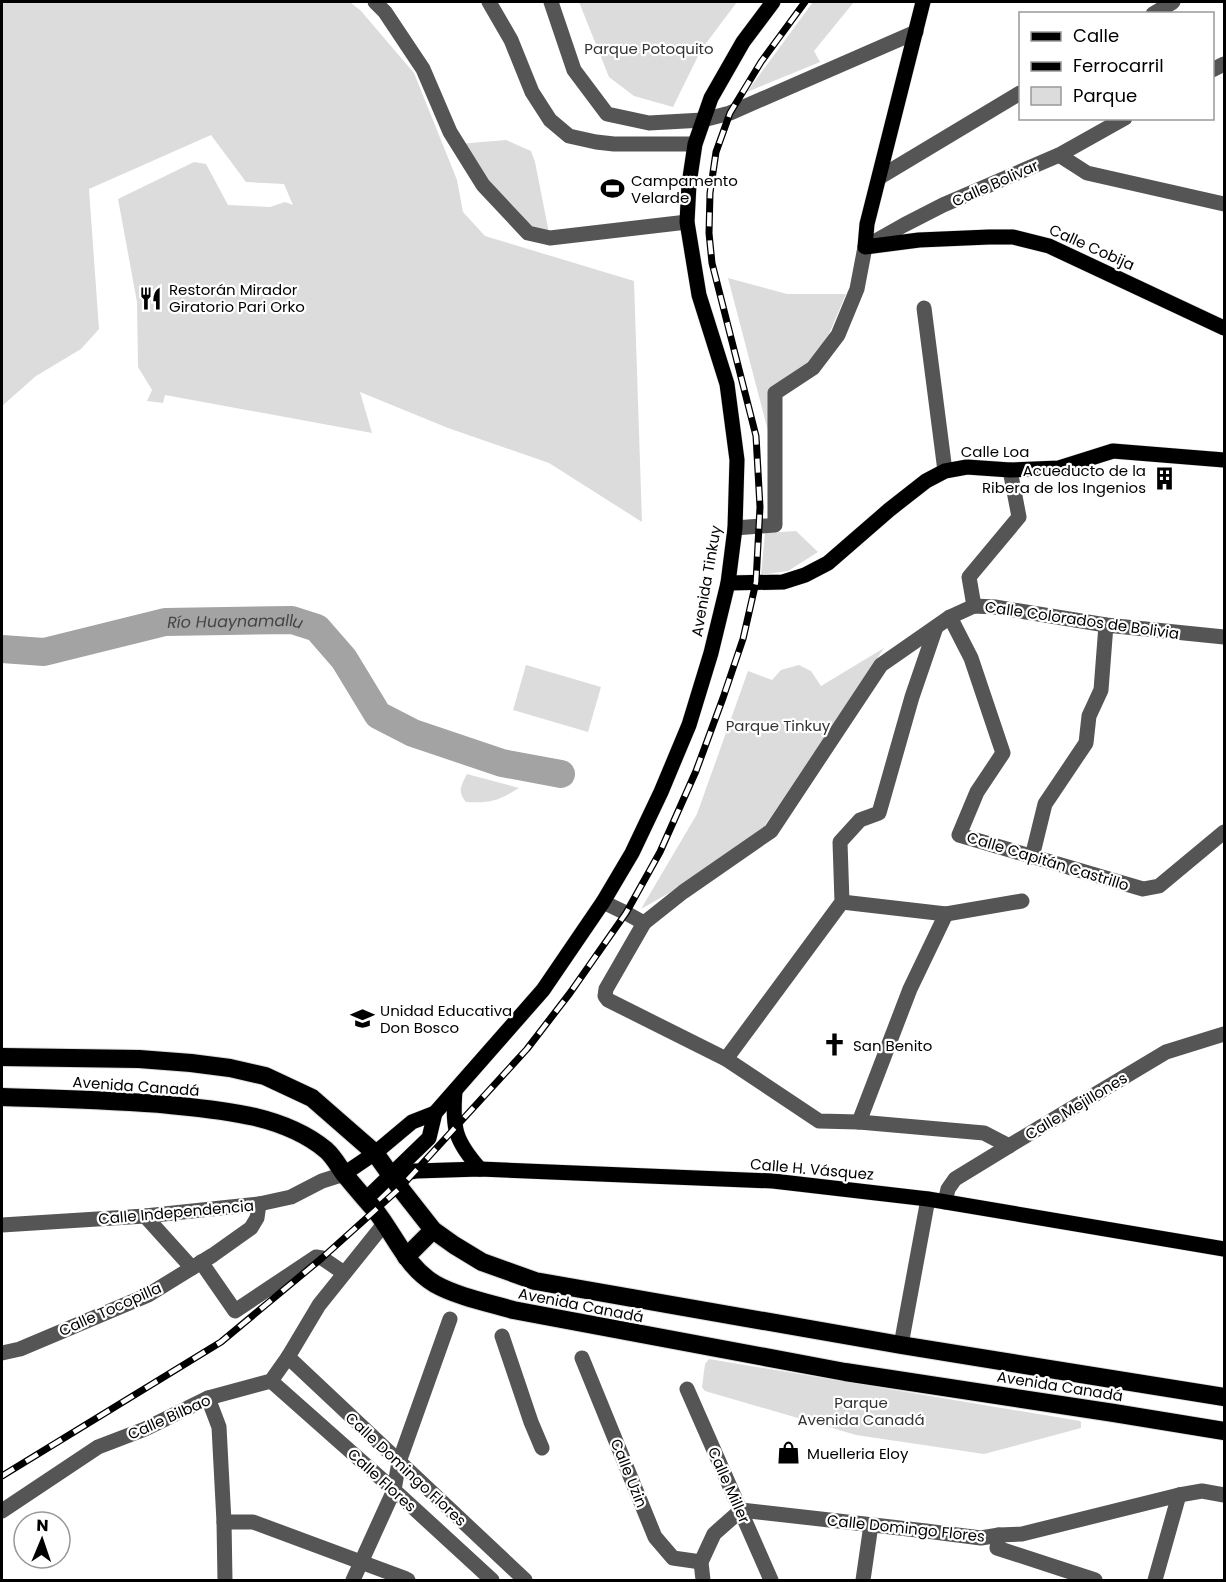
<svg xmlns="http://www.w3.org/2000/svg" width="1226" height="1582" viewBox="0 0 1226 1582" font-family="Poppins,sans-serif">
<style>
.green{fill:#dcdcdc}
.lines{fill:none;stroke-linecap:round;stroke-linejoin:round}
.river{stroke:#a3a3a3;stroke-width:28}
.major-casing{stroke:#dbdbdb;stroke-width:16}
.highway-casing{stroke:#dbdbdb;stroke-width:20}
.minor{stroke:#555;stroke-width:15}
.major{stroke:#000;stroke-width:15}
.highway{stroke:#000;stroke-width:18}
.rail-casing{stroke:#000;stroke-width:7}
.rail{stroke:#fff;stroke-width:4.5;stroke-dasharray:14;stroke-linecap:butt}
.labels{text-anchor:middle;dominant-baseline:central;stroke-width:4.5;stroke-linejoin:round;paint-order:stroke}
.park-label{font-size:15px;fill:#333;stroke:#fff}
.poi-label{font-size:15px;fill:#000;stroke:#fff;text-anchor:start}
.street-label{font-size:15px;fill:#000;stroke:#fff}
.water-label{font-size:16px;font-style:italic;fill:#444;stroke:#fff}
</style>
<rect width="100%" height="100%" fill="#fff"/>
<g class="green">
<polygon points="2,2 350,2 361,11 414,73 457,180 463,212 485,236 634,281 642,522 549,463 448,428 360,392 372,433 165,395 163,403 147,401 152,390 138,367 137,302 118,199 194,162 206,164 228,205 270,207 285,202 293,205 284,184 246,182 211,135 89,189 99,329 81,349 36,376 2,406"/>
<polygon points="579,2 737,2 701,50 673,107 634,96 609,77"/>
<polygon points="813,2 854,2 814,51 820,62 747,92"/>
<polygon points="506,140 531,151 535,162 550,238 528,233 458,144"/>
<polygon points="728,278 787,294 846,294 829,334 809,364 768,393 768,431"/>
<polygon points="796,531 818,552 788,571 761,575 765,533"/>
<polygon points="884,648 764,827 676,889 641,909 697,814 748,671 772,680 781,670 799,665 811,671 821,686"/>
<polygon points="526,665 601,687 588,732 513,710"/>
<path d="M467 774 519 788C497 801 493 803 466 802 457 791 461 786 467 774Z"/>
<polygon points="709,1359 1080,1421 1081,1422 1081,1428 984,1454 856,1435 705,1391 702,1387 705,1364"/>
</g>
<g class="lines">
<path class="river" id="s1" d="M2 649 44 652 165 622 292 620 317 628 344 659 378 715 413 733 502 763 561 774"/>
<defs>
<g id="major">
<polyline points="923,2 867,224 865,247 919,240 989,237 1013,237 1049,246 1224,328"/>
<polyline points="728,583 783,582 805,575 828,563 889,510 926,481 945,471 967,467 1010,470 1059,468 1113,451 1224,460"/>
<path d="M455 1091C452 1128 455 1141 480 1169"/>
<polyline points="344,1174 375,1153 412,1122 435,1113 543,990 603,902 632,853 661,792 689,725 711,653 728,583 735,528 737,460 727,384 699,295 687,222 689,184 695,144 711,98 743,42 773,2"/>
<polyline points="391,1175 416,1171 480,1169 773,1181 928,1199 1224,1249"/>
<polyline points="365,1200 429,1138 435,1113"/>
</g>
<g id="highway">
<polyline points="2,1057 139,1059 191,1063 230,1068 265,1076 312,1098 375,1153 400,1188 433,1230 454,1245 482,1262 535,1281 901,1345 1224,1397"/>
<path d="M2 1097C58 1099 114 1100 170 1105 222 1110 284 1115 326 1150 334 1157 339 1167 345 1175 355 1187 365 1199 375 1210 395 1235 406 1267 435 1284 456 1296 489 1303 513 1310L845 1372 1114 1413 1224 1431"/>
<polyline points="406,1257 433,1230"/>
</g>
</defs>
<use href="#major" class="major-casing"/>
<use href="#highway" class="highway-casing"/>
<g class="minor">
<polyline points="375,2 385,12 423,69 450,132 483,185 528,233 550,238 687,222"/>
<polyline points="489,2 511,40 532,92 550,120 569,136 596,142 614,144 695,144"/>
<polyline points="551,2 574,70 607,114 649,123 703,120 730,113 916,32"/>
<polyline points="1153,14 1173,2"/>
<polyline points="1212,70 1224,64"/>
<polyline points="1059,155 1087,173 1224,204"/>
<polyline points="880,177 1020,93"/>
<polyline points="924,308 945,471"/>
<polyline points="735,528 775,525 775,393 813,368 838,335 857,289 865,247 904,225 943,205 1059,155 1125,118"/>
<polyline points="974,606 969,577 1019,517 1010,470"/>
<polyline points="950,617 971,658 1003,753 977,792 959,835 1143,889 1159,886 1224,832"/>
<polyline points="1032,857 1045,804 1086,743 1089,716 1101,690 1106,625"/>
<polyline points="603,902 626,913 644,923"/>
<polyline points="842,902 946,914 1022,901"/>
<polyline points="726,1059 842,902 840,842 860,820 879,813 912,697 936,627"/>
<polyline points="859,1122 910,989 946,914"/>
<polyline points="1009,1146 984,1133 859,1122 819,1121 726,1059 608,1000 605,996 606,989 644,923 683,892 771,831 881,665 950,617 974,606 995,607 1106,625 1224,637"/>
<polyline points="945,1202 948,1189 955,1179 1009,1146 1166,1052 1224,1034"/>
<polyline points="145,1216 192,1268"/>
<polyline points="2,1225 145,1216 259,1204 291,1197 322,1181 344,1174"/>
<polyline points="201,1262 235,1311 316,1257 322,1258 344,1273"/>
<polyline points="502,1336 531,1422 542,1448"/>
<polyline points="901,1345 928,1199"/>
<polyline points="2,1353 20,1349 148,1295 213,1255 251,1228 257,1218 259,1204"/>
<polyline points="288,1357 525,1580"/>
<polyline points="582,1358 655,1537 673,1558 701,1562"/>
<polyline points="271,1381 394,1490 492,1580"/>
<polyline points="687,1389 771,1580"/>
<polyline points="208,1398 219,1427 224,1522 225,1580"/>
<polyline points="2,1511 98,1447 145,1429 208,1398 271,1381 288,1357 319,1305 384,1224"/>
<polyline points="224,1522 253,1522 404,1578 408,1580"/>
<polyline points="999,1535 997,1548 1095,1580"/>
<polyline points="353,1580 394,1490 399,1462 450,1319"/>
<polyline points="703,1580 701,1562 714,1534 741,1510 926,1531 981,1538 999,1535 1022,1534 1179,1495 1202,1491 1224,1495"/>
<polyline points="863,1580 871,1525"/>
<polyline points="1155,1580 1179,1495"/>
</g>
<use href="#major" class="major"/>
<use href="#highway" class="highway"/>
<defs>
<polyline id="rail" points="2,1476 221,1342 322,1258 400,1188 527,1049 570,993 626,913 660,852 696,771 723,698 743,639 756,582 760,507 756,436 712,263 709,233 710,193 716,152 730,113 761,62 805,2"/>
</defs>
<use href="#rail" class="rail-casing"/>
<use href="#rail" class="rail"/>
</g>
<defs>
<symbol id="stadium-bare" viewBox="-9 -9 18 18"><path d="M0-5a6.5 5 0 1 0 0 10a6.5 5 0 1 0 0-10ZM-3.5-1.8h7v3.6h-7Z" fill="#000" stroke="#fff" stroke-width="2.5" paint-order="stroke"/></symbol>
<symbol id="restaurant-bare" viewBox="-9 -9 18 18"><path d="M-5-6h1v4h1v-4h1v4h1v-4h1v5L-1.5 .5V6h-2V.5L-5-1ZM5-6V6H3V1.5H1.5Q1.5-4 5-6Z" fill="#000" stroke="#fff" stroke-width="2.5" paint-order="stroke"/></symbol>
<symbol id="building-bare" viewBox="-9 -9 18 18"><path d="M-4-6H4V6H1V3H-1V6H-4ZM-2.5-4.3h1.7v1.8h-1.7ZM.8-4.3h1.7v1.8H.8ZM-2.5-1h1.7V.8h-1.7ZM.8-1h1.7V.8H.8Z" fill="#000" stroke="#fff" stroke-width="2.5" paint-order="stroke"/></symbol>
<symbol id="school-bare" viewBox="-9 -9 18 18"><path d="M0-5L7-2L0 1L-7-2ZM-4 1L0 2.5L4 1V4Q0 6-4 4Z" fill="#000" stroke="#fff" stroke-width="2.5" paint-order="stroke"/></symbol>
<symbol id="church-bare" viewBox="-9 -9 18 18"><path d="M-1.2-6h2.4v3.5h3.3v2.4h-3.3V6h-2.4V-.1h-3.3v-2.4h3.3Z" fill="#000" stroke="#fff" stroke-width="2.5" paint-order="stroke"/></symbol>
<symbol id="shop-bare" viewBox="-9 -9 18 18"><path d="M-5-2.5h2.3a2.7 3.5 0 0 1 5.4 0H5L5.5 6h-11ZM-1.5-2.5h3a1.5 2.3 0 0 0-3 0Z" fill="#000" stroke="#fff" stroke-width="2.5" paint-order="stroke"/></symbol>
</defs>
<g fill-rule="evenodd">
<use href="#stadium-bare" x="596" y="172" width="33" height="33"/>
<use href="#restaurant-bare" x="134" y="282" width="33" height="33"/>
<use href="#building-bare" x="1148" y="462" width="33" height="33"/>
<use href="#school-bare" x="346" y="1002" width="33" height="33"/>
<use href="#church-bare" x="818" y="1028" width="33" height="33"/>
<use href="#shop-bare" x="772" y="1436" width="33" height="33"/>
</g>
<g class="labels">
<g class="park-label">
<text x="649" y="48">Parque Potoquito</text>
<text x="778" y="725">Parque Tinkuy</text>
<text x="861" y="1402">Parque<tspan x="861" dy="17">Avenida Canadá</tspan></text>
</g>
<g class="poi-label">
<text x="631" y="180">Campamento<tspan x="631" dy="17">Velarde</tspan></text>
<text x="169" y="289">Restorán Mirador<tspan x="169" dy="17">Giratorio Pari Orko</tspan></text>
<text x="1146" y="470" text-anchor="end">Acueducto de la<tspan x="1146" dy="17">Ribera de los Ingenios</tspan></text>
<text x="380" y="1010">Unidad Educativa<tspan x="380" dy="17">Don Bosco</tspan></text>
<text x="853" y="1045">San Benito</text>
<text x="807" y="1453">Muelleria Eloy</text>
</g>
<g class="street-label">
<text transform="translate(995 183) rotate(-24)">Calle Bolivar</text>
<text transform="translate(1092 247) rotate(24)">Calle Cobija</text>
<text x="995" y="451">Calle Loa</text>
<text transform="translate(706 581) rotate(-80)">Avenida Tinkuy</text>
<text transform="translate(1082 620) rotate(8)">Calle Colorados de Bolivia</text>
<text transform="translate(1048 861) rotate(17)">Calle Capitán Castrillo</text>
<text transform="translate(136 1086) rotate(4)">Avenida Canadá</text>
<text transform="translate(1076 1106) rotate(-31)">Calle Mejillones</text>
<text transform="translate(812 1169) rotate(5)">Calle H. Vásquez</text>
<text transform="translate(176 1212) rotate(-5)">Calle Independencia</text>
<text transform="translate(581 1305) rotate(11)">Avenida Canadá</text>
<text transform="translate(110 1309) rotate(-24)">Calle Tocopilla</text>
<text transform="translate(1060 1386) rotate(9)">Avenida Canadá</text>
<text transform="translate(169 1417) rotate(-24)">Calle Bilbao</text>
<text transform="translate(406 1469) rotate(43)">Calle Domingo Flores</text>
<text transform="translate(629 1473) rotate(68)">Calle Uzin</text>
<text transform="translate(382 1480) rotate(42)">Calle Flores</text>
<text transform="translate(729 1485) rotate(66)">Calle Miller</text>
<text transform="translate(906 1528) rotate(6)">Calle Domingo Flores</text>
</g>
<g class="water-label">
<text stroke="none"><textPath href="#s1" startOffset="237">Río Huaynamallu</textPath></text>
</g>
</g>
<rect width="1226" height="1582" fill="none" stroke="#000000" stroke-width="6"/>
<rect x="1019" y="12" width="195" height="108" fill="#ffffff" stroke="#999999" stroke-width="1.5"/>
<rect x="1031" y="32" width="30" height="9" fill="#000000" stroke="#999999" stroke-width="1.5"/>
<text x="1073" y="42" font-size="18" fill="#000000">Calle</text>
<rect x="1031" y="62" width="30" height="9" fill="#000000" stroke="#999999" stroke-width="1.5"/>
<text x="1073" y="72" font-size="18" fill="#000000">Ferrocarril</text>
<rect x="1031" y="87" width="30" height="18" fill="#dcdcdc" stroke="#999999" stroke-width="1.5"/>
<text x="1073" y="102" font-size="18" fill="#000000">Parque</text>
<g transform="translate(42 1540) rotate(2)"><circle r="28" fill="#ffffff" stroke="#999999" stroke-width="1.5"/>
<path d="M0-4.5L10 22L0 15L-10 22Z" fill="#000000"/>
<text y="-9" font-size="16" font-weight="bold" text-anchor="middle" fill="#000000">N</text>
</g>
</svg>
